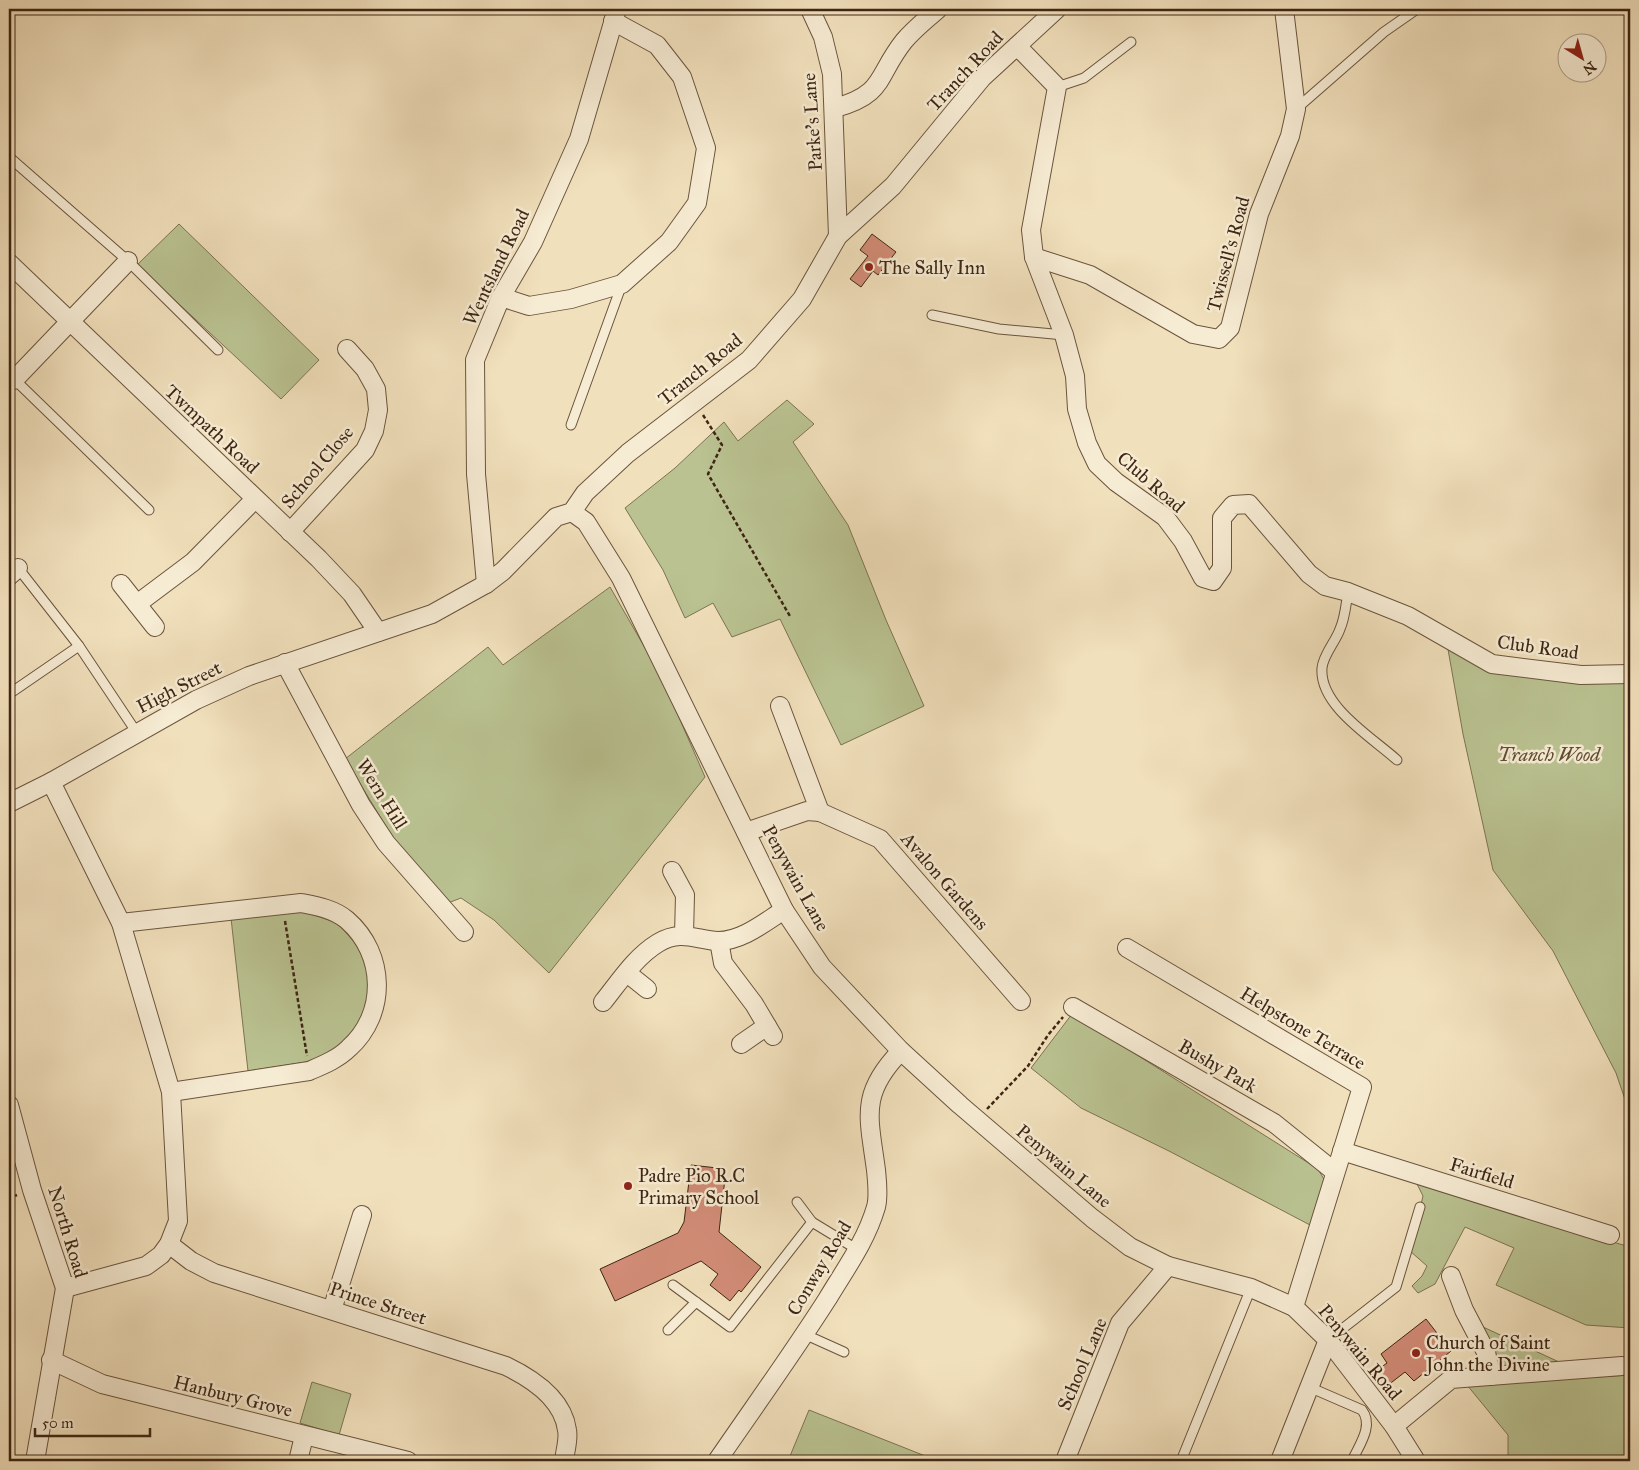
<svg xmlns="http://www.w3.org/2000/svg" width="1639" height="1470" viewBox="0 0 1639 1470" font-family="'IM FELL Great Primer',serif">
<style>
.green{fill:#bac291;stroke:#7c7452}
.building{fill:#d28c77;stroke:#3e2613}
.lines{fill:none;stroke-linecap:round;stroke-linejoin:round}
.lane-casing{stroke:#6b543d;stroke-width:11}
.street-casing{stroke:#6b543d;stroke-width:20}
.path{stroke:#3e2613;stroke-width:2.5;stroke-dasharray:4 2.5;stroke-linecap:butt}
.lane{stroke:#f6ebd3;stroke-width:9}
.street{stroke:#f6ebd3;stroke-width:18}
.poi-dot{fill:#8f2418;stroke:#f6ebd3;stroke-width:2}
.labels{text-anchor:middle;dominant-baseline:central;stroke-width:5;stroke-linejoin:round;paint-order:stroke}
.street-label{font-size:19px;fill:#3e2613;stroke:#f6ebd3}
.poi-label{font-size:19px;fill:#3e2613;stroke:#f6ebd3;text-anchor:start}
.park-label{font-size:19px;font-style:italic;fill:#5d4d32;stroke:#f6ebd3}
</style>
<rect width="100%" height="100%" fill="#f1e0bc"/>
<filter id="stains"><feTurbulence type="fractalNoise" baseFrequency=".004" numOctaves="4"/><feColorMatrix values="0 0 0 0 .2 0 0 0 0 .09 0 0 0 0 .02 0 0 0 .5 -.17"/></filter>
<radialGradient id="worn" r=".72"><stop offset=".6" stop-color="#630" stop-opacity="0"/><stop offset="1" stop-color="#630" stop-opacity=".3"/></radialGradient>
<g class="green">
<polygon points="179,224 319,360 281,399 137,265"/>
<polygon points="787,400 814,424 793,442 848,525 886,620 924,706 841,745 780,619 732,637 713,603 685,618 663,570 625,508 675,468 724,422 738,441"/>
<polygon points="610,587 660,674 705,777 549,973 494,920 461,898 448,903 395,841 345,759 488,647 503,665"/>
<polygon points="1446,638 1492,664 1630,674 1630,1114 1616,1073 1553,951 1493,870 1463,734"/>
<polygon points="301,911 338,923 355,943 366,961 370,988 359,1029 328,1055 306,1062 248,1071 231,918"/>
<polygon points="1072,1014 1318,1169 1325,1181 1310,1225 1169,1151 1081,1108 1031,1068"/>
<polygon points="1417,1184 1630,1247 1630,1328 1586,1325 1496,1285 1514,1248 1465,1227 1435,1284 1418,1293 1412,1286 1422,1276 1427,1266 1410,1251 1423,1196"/>
<polygon points="1483,1327 1570,1367 1505,1368 1496,1360"/>
<polygon points="1630,1375 1630,1461 1513,1461 1508,1454 1508,1435 1467,1385"/>
<polygon points="312,1382 351,1394 339,1435 300,1423"/>
<polygon points="809,1410 938,1461 788,1461"/>
</g>
<g class="building">
<polygon points="872,234 896,252 878,275 873,271 861,287 850,279 868,256 860,250"/>
<polygon points="691,1165 726,1169 719,1232 761,1267 741,1292 739,1290 730,1301 710,1285 718,1274 701,1261 615,1301 600,1269 678,1233 684,1222"/>
<polygon points="1426,1319 1451,1351 1414,1381 1405,1372 1383,1389 1372,1374 1387,1363 1381,1354"/>
</g>
<g class="lines">
<defs>
<g id="lane">
<polyline points="1057,87 1084,78 1131,42"/>
<polyline points="1296,109 1384,32 1417,9"/>
<polyline points="9,157 128,261 218,350"/>
<polyline points="932,315 999,329 1064,335"/>
<polyline points="13,378 149,510"/>
<polyline points="571,425 622,284"/>
<polyline points="18,568 79,646 137,733"/>
<path d="M1348 592C1346 604 1345 618 1340 629 1336 641 1323 655 1322 668 1319 706 1373 738 1397 760"/>
<polyline points="9,694 79,646"/>
<polyline points="797,1202 812,1222 858,1250"/>
<polyline points="673,1285 730,1327 812,1222"/>
<polyline points="668,1330 696,1302"/>
<polyline points="804,1334 844,1352"/>
<polyline points="1328,1340 1396,1287 1420,1207"/>
<path d="M1309 1387 1362 1410C1374 1426 1359 1445 1352 1461"/>
<polyline points="1181,1461 1251,1288"/>
</g>
<g id="street">
<polyline points="810,9 823,37 832,74 838,236"/>
<polyline points="1017,46 1057,87 1031,230 1034,257 1064,335 1075,376 1077,409 1087,443 1097,464 1116,482 1165,517 1183,541 1203,578 1213,581 1222,568 1222,518 1233,505 1249,504 1309,574 1325,586 1348,592 1408,616 1492,664 1581,675 1630,674"/>
<path d="M835 108C886 94 876 76 904 41 914 29 927 19 938 9"/>
<polyline points="1034,257 1090,275 1193,334 1219,339 1230,328 1259,214 1290,136 1296,109 1284,9"/>
<polyline points="9,263 319,559 352,594 378,632"/>
<polyline points="501,297 529,306 571,299 622,284 669,242 697,203 706,148 682,77 657,45 613,21"/>
<polyline points="14,380 128,261"/>
<polyline points="572,512 586,522 621,578 784,910 822,967 901,1051 960,1105 1092,1218 1130,1247 1168,1266 1251,1288 1294,1307 1328,1340 1394,1426 1416,1461"/>
<polyline points="290,532 365,450 374,431 378,410 376,389 365,369 347,349"/>
<polyline points="9,576 18,568"/>
<polyline points="121,584 155,627"/>
<polyline points="486,584 476,474 475,360 501,297 533,242 579,139 617,9"/>
<polyline points="137,604 193,562 255,499"/>
<polyline points="285,663 361,805 386,843 464,932"/>
<polyline points="780,706 820,812"/>
<polyline points="51,782 121,923 171,1092 178,1221 169,1244 161,1255 146,1266 65,1288"/>
<polyline points="9,803 51,782 196,700 249,676 432,614 486,584 503,571 556,517 572,512 585,493 628,453 749,360 802,299 838,236 893,186 982,78 1057,9"/>
<polyline points="746,832 807,811 820,812 880,839 1021,1001"/>
<polyline points="672,871 685,895 684,935"/>
<path d="M121 923 301 903C317 906 334 909 347 920 386 954 387 1014 349 1048 338 1059 323 1065 309 1071L171 1092"/>
<polyline points="719,941 723,963 754,1004 773,1036"/>
<polyline points="1127,948 1362,1087 1294,1307"/>
<polyline points="627,973 647,989"/>
<path d="M603 1002C620 981 635 957 658 943 681 929 696 940 718 941 742 941 765 922 784 910"/>
<polyline points="1073,1007 1274,1123 1335,1172"/>
<polyline points="741,1044 767,1026"/>
<polyline points="9,1105 32,1190 65,1288 35,1461"/>
<polyline points="1342,1151 1610,1235"/>
<path d="M169 1244 191 1261 214 1273 506 1366C531 1378 563 1399 567 1430 569 1439 565 1451 564 1461"/>
<polyline points="1451,1276 1464,1310 1486,1352 1491,1376"/>
<polyline points="332,1310 362,1215"/>
<polyline points="51,1360 102,1384 408,1461"/>
<polyline points="1394,1426 1451,1379 1622,1366"/>
<polyline points="298,1461 304,1436"/>
<path d="M717 1461C754 1407 793 1353 828 1298 846 1268 866 1241 876 1207 879 1196 877 1181 876 1170 869 1117 859 1094 901 1051"/>
<polyline points="1065,1461 1120,1323 1168,1266"/>
<polyline points="1280,1461 1328,1340"/>
</g>
</defs>
<use href="#lane" class="lane-casing"/>
<use href="#street" class="street-casing"/>
<g class="path">
<polyline points="703,415 722,445 708,474 791,618"/>
<polyline points="285,921 307,1056"/>
<polyline points="987,1109 1028,1066 1048,1035 1063,1017"/>
<polyline points="9,1198 17,1195"/>
</g>
<use href="#lane" class="lane"/>
<use href="#street" class="street"/>
</g>
<g class="poi-dot">
<circle cx="869" cy="267" r="5"/>
<circle cx="628" cy="1186" r="5"/>
<circle cx="1416" cy="1353" r="5"/>
</g>
<g class="labels">
<g class="street-label">
<text transform="translate(965 71) rotate(-47)">Tranch Road</text>
<text transform="translate(812 122) rotate(-94)">Parke's Lane</text>
<text transform="translate(1228 254) rotate(-75)">Twissell's Road</text>
<text transform="translate(496 267) rotate(-64)">Wentsland Road</text>
<text transform="translate(700 369) rotate(-39)">Tranch Road</text>
<text transform="translate(212 429) rotate(43)">Twmpath Road</text>
<text transform="translate(317 467) rotate(-50)">School Close</text>
<text transform="translate(1151 482) rotate(41)">Club Road</text>
<text transform="translate(1538 647) rotate(8)">Club Road</text>
<text transform="translate(179 687) rotate(-27)">High Street</text>
<text transform="translate(382 794) rotate(58)">Wern Hill</text>
<text transform="translate(796 878) rotate(61)">Penywain Lane</text>
<text transform="translate(945 881) rotate(49)">Avalon Gardens</text>
<text transform="translate(1303 1028) rotate(31)">Helpstone Terrace</text>
<text transform="translate(1218 1066) rotate(30)">Bushy Park</text>
<text transform="translate(1064 1166) rotate(40)">Penywain Lane</text>
<text transform="translate(1482 1173) rotate(17)">Fairfield</text>
<text transform="translate(68 1232) rotate(73)">North Road</text>
<text transform="translate(819 1268) rotate(-59)">Conway Road</text>
<text transform="translate(378 1303) rotate(18)">Prince Street</text>
<text transform="translate(1360 1352) rotate(50)">Penywain Road</text>
<text transform="translate(1082 1364) rotate(-67)">School Lane</text>
<text transform="translate(233 1396) rotate(14)">Hanbury Grove</text>
</g>
<g class="poi-label">
<text x="879" y="267">The Sally Inn</text>
<text x="638" y="1175">Padre Pio R.C<tspan x="638" dy="22">Primary School</tspan></text>
<text x="1426" y="1342">Church of Saint<tspan x="1426" dy="22">John the Divine</tspan></text>
</g>
<g class="park-label">
<text x="1549" y="754">Tranch Wood</text>
</g>
</g>
<rect width="1639" height="1470" fill="none" stroke="#f1e0bc" stroke-width="30"/>
<rect x="10" y="10" width="1619" height="1450" fill="none" stroke="#3e2613" stroke-width="2.5"/>
<rect x="15" y="15" width="1609" height="1440" fill="none" stroke="#3e2613"/>
<g transform="translate(1582 58) rotate(143)"><circle r="24" fill="#f6ebd3" stroke="#ac9c86"/>
<path d="M0-4L9 19L0 12L-9 19Z" fill="#8f2418"/>
<text y="-8" font-size="14" font-weight="bold" text-anchor="middle" fill="#3e2613">N</text>
</g>
<path d="M35 1428v8h115v-8" fill="none" stroke="#3e2613" stroke-width="2.5"/>
<text x="42" y="1428" font-size="15" fill="#3e2613" stroke="#f6ebd3" stroke-width="4" paint-order="stroke">50 m</text>
<rect width="100%" height="100%" filter="url(#stains)"/>
<rect width="100%" height="100%" fill="url(#worn)"/>
</svg>
